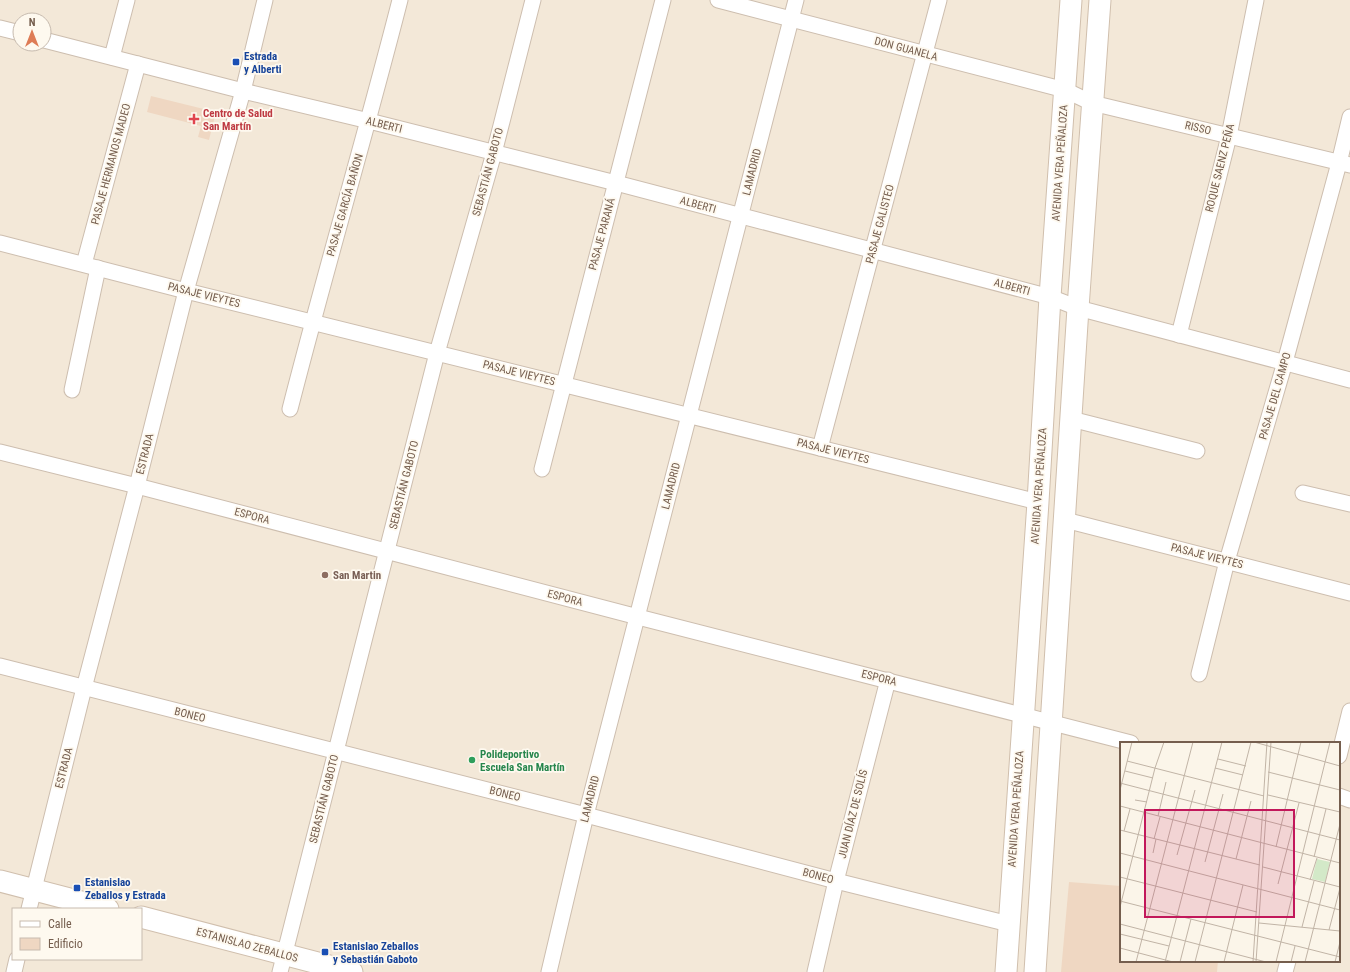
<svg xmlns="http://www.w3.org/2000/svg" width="1350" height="972" viewBox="0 0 1350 972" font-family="'Roboto Condensed',sans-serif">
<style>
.residential{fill:#f3e8d8;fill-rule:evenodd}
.building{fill:#efd7c2}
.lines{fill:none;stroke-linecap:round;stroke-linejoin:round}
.street-casing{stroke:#cdbeaf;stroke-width:17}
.secondary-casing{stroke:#d0bfad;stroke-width:23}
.street{stroke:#fff;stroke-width:15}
.secondary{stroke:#fff;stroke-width:21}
.transit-dot{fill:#1a4fb4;stroke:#fef9ef;stroke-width:1.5}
.health-dot{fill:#e0444e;stroke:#fef9ef;stroke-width:1.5}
.education-dot{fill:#8d6e63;stroke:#fef9ef;stroke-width:1.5}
.leisure-dot{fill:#2e9e5b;stroke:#fef9ef;stroke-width:1.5}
.labels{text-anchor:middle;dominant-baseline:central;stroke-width:3.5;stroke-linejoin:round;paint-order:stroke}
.street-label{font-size:11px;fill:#755e4e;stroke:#fef9ef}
.transit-label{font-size:11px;font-weight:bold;fill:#164399;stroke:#fef9ef;text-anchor:start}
.health-label{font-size:11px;font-weight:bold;fill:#be3a42;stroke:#fef9ef;text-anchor:start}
.education-label{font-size:11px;font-weight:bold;fill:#785e54;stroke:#fef9ef;text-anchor:start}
.leisure-label{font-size:11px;font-weight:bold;fill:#27864d;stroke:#fef9ef;text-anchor:start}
.inset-road{fill:none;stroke:#c1b4a6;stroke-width:1}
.view{fill:#c2185b;fill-opacity:0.15;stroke:#c2185b;stroke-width:2}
.inset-edge{fill:none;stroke:#755e4e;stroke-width:2}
</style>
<rect width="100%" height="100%" fill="#fbf5e9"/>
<path class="residential" d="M0 0H1350V972H0ZM20 20H44V44H20ZM1121 743H1339V961H1121ZM13 909H141V959H13Z"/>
<g class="building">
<polygon points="151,96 216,112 209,140 198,137 201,126 147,112"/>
<polygon points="1069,882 1121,886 1121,961 1218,961 1217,972 1061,972"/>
</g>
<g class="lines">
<defs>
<g id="street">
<polyline points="718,0 1065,90 1092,103 1350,165"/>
<polyline points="0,28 20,33"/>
<polyline points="44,40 243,91 369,121 616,183 1050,297 1078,308 1350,380"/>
<polyline points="112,57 127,0"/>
<polyline points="0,243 186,291 1038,502"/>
<polyline points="84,264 138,64"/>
<polyline points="1179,335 1229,136 1256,0"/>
<polyline points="72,390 98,268"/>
<path d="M290 409C325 272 365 137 400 0"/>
<polyline points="1071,419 1197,451"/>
<polyline points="820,448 939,0"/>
<polyline points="0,452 137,486 638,617 1131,743"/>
<polyline points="542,469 663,0"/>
<polyline points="1303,493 1350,504"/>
<polyline points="1065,520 1350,593"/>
<polyline points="0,666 586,815 836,881 1009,924"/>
<polyline points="1199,674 1227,561 1285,362 1339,163 1350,117"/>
<polyline points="1339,756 1350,711"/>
<polyline points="1339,796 1350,800"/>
<polyline points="29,909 84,688 137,486 186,291 243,91 265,0"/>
<polyline points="14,972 17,959"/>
<polyline points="280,972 437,353 494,153 533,0"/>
<polyline points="549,972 586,815 796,0"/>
<polyline points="815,972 836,881 888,680"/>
<polyline points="1285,972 1288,961"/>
</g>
<g id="secondary">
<polyline points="0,881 108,909"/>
<polyline points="141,917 352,972"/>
<polyline points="1006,972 1038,502 1050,297 1071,0"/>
<polyline points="1035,972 1078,308 1100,0"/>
</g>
</defs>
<use href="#street" class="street-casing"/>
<use href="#secondary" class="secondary-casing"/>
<use href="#street" class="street"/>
<use href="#secondary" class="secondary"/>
</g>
<g class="transit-dot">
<rect x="232" y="58" width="8" height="8" rx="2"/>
<rect x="73" y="884" width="8" height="8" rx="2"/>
<rect x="321" y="948" width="8" height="8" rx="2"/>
</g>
<path class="health-dot" d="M192 113h4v4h4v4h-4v4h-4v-4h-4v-4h4z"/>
<circle class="education-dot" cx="325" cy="575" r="4"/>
<circle class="leisure-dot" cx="472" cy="760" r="4"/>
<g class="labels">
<g class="street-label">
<text transform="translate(906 49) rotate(15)">DON GUANELA</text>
<text transform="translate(384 125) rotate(14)">ALBERTI</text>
<text transform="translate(1198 128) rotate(13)">RISSO</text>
<text transform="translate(1060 163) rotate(-86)">AVENIDA VERA PEÑALOZA</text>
<text transform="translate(111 164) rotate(-75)">PASAJE HERMANOS MADEO</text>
<text transform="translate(1220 168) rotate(-76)">ROQUE SAENZ PEÑA</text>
<text transform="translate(488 172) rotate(-75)">SEBASTIÁN GABOTO</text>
<text transform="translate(752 172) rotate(-76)">LAMADRID</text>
<text transform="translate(345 205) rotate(-74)">PASAJE GARCÍA BAÑON</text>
<text transform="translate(698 205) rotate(15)">ALBERTI</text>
<text transform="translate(880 224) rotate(-75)">PASAJE GALISTEO</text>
<text transform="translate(602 234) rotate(-75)">PASAJE PARANÁ</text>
<text transform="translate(1012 287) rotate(15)">ALBERTI</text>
<text transform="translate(204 295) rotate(14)">PASAJE VIEYTES</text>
<text transform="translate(519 373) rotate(14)">PASAJE VIEYTES</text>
<text transform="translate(1275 396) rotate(-74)">PASAJE DEL CAMPO</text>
<text transform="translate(833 451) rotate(14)">PASAJE VIEYTES</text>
<text transform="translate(145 454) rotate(-76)">ESTRADA</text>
<text transform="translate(404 485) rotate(-76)">SEBASTIÁN GABOTO</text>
<text transform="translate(671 486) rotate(-76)">LAMADRID</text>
<text transform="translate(1039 486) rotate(-86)">AVENIDA VERA PEÑALOZA</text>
<text transform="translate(252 516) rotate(15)">ESPORA</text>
<text transform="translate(1207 556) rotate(14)">PASAJE VIEYTES</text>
<text transform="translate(565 598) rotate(15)">ESPORA</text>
<text transform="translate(879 678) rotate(14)">ESPORA</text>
<text transform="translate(190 715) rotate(14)">BONEO</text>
<text transform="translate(64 768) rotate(-76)">ESTRADA</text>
<text transform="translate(505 794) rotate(14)">BONEO</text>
<text transform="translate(324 799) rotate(-76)">SEBASTIÁN GABOTO</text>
<text transform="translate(590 799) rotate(-76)">LAMADRID</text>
<text transform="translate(1016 809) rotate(-86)">AVENIDA VERA PEÑALOZA</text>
<text transform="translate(853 814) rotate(-76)">JUAN DÍAZ DE SOLÍS</text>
<text transform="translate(818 876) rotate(15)">BONEO</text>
<text transform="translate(247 945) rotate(15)">ESTANISLAO ZEBALLOS</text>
</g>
<g class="transit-label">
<text x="244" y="56">Estrada<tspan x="244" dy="13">y Alberti</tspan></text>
<text x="85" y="882">Estanislao<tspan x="85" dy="13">Zeballos y Estrada</tspan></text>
<text x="333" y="946">Estanislao Zeballos<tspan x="333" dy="13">y Sebastián Gaboto</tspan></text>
</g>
<g class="health-label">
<text x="203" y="113">Centro de Salud<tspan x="203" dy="13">San Martín</tspan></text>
</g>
<g class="education-label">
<text x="333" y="575">San Martin</text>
</g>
<g class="leisure-label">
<text x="480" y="754">Polideportivo<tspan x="480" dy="13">Escuela San Martín</tspan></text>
</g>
</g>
<g transform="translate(1120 742)">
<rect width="220" height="220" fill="#fbf5e9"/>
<path d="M197 117 210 120 205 140 192 137Z" fill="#d3e9c8"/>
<path class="inset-road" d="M134 0 220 24M98 17 126 24M7 19 144 54M95 26 123 33M5 29 33 36M148 30 220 48M0 41 220 98M0 48 12 0M148 53 220 70M15 58 27 60M0 64 220 121M38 74 46 40M0 88 140 123M4 89 10 67M34 97 40 75M156 105 181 0M0 111 220 168M33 111 36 97M57 113 75 48M194 115 206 67M116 117 131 59M85 120 103 52M143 125 220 145M0 135 137 170M190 138 197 116M158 142 179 61M0 159 220 215M0 165 35 26 44 0M139 181 220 189M0 182 146 220M182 185 194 139M209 188 220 146M0 192 49 204M0 206 53 220M16 220 73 0M45 220 102 0M60 220 71 177M75 220 131 0M104 220 123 143M133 220 147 0M136 220 151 0M156 220 210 0M171 220 175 204M185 220 220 82M215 220 220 200"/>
<path class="view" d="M25 68H174V175H25Z"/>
<rect width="220" height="220" class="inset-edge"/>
</g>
<rect x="12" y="908" width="130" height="52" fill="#fef9ef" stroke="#c7bbaf"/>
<rect x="20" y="921" width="20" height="6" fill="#ffffff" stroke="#c7bbaf"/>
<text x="48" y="928" font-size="12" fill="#755e4e">Calle</text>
<rect x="20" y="938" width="20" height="12" fill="#efd7c2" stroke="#c7bbaf"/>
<text x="48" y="948" font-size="12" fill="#755e4e">Edificio</text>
<g transform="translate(32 32)"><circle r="19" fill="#fef9ef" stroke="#c7bbaf"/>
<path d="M0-3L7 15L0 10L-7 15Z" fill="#de7c56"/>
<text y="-6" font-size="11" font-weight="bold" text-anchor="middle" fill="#755e4e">N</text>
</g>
</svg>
